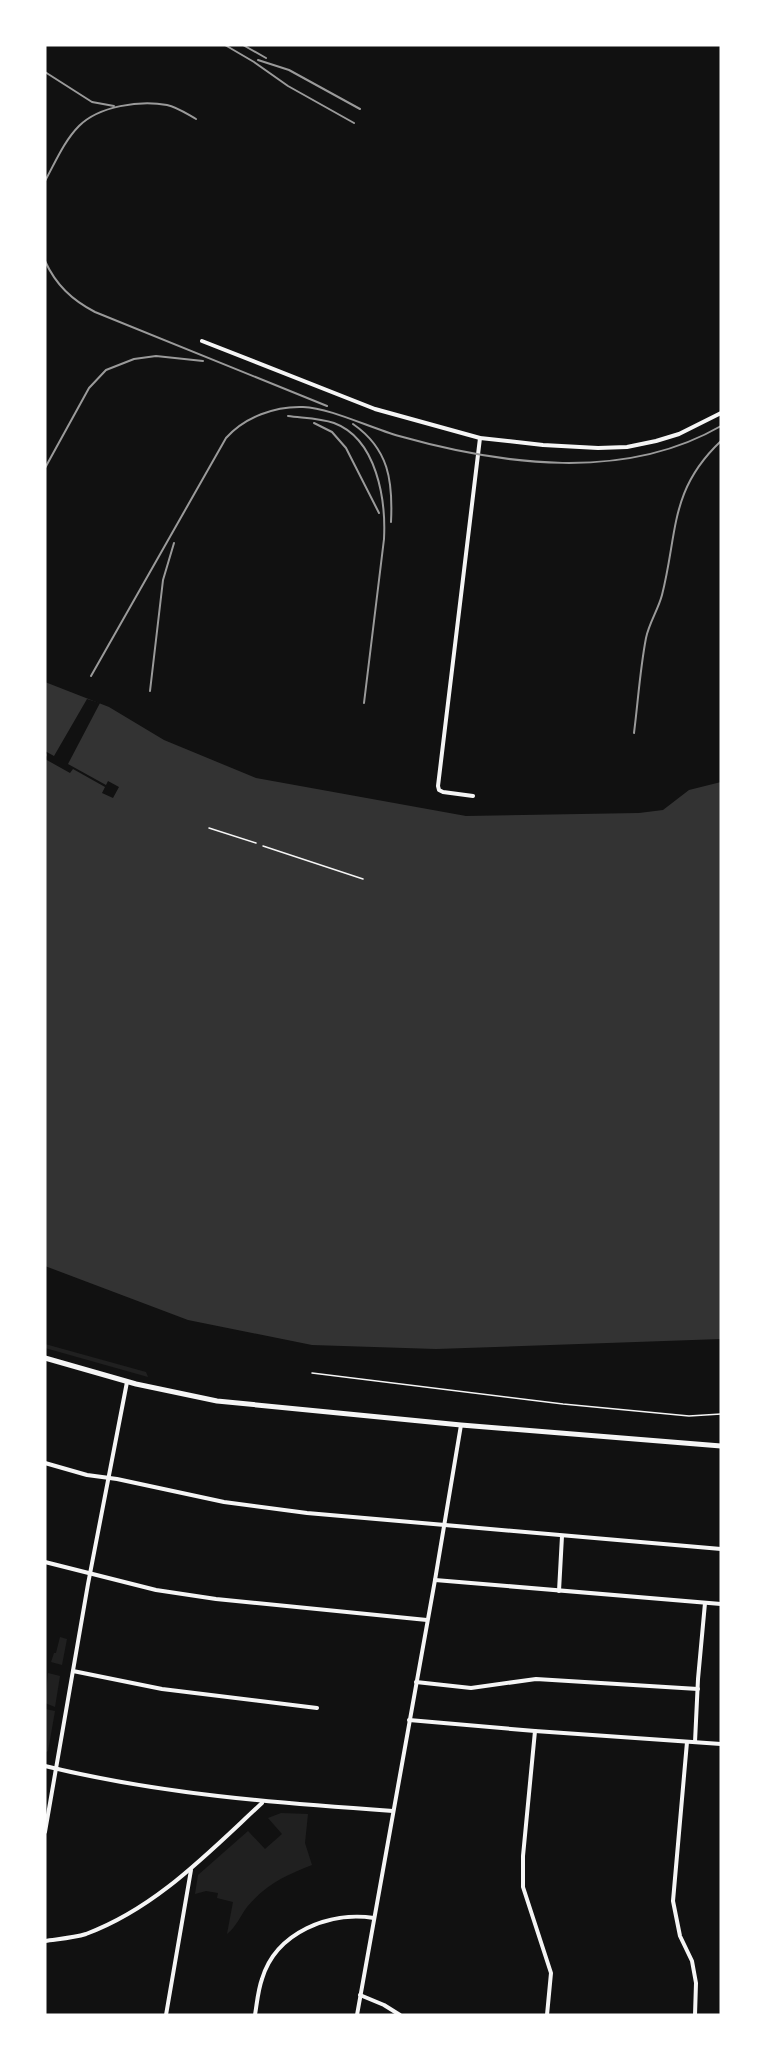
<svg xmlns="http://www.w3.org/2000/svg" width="766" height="2060" viewBox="0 0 766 2060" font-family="Inter,sans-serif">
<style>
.green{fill:#202020}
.water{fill:#333}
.pier{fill:#111}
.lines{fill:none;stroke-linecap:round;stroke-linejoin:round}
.path{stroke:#f5f5f5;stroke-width:1.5}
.service{stroke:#f5f5f5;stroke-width:1.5}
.minor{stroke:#f5f5f5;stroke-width:4}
.secondary{stroke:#f5f5f5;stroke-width:5}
.rail{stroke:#9a9a9a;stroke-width:2}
</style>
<rect width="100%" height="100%" fill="#111"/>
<g class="green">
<polygon points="45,1344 146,1372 148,1377 45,1348"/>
<polygon points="60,1637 67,1639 62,1665 51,1662 54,1653 56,1653"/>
<polygon points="48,1673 60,1676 55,1707 45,1703"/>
<polygon points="45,1709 55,1711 48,1751 45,1753"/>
<path d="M281 1813 308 1814 305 1843 312 1865C286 1875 265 1885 247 1907 240 1916 237 1926 227 1934L233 1902 217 1898 218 1893 206 1891 195 1894 198 1875 248 1831 265 1849 282 1834 268 1818Z"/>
</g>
<polygon class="water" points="45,682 109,707 164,740 256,778 466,816 639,813 663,810 689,790 721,782 721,1339 436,1349 312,1345 188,1320 45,1266"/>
<polygon class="pier" points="87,699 100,703 68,764 106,785 108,781 119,787 113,798 102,793 105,787 73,769 70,773 45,759 47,755 45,751 54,756"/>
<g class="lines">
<g class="path">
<polyline points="209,828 256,843"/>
<polyline points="263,846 363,879"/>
</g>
<polyline class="service" points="312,1373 563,1404 689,1416 721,1414"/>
<g class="minor">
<polyline points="202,341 375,409 480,438 543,445 598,448 627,447 656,441 679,434 721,413"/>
<polyline points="473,796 443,792 439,790 438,786 480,438"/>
<polyline points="45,1463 87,1475 117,1479 224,1502 307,1513 721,1549"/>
<polyline points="45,1562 156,1590 216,1599 427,1620"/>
<polyline points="435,1580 721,1604"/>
<polyline points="559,1591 562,1536"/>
<polyline points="73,1671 162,1689 317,1708"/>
<polyline points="416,1682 471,1688 536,1679 698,1689"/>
<polyline points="409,1720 535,1731 721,1744"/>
<polyline points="535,1731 523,1856 523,1887 551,1973 547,2015"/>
<polyline points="687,1742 673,1901 680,1936 692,1961 696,1983 695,2015"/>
<polyline points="695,1742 698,1679 705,1603"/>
<path d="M45 1766C159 1794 276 1803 393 1811"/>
<polyline points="45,1832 88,1584 127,1382"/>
<path d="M45 1941C58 1939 73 1938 86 1934 156 1908 208 1853 262 1803"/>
<polyline points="360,1995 384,2005 400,2015"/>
<polyline points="166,2015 191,1870"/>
<path d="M255 2015C257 2003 258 1990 262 1979 276 1932 330 1911 374 1918"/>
<polyline points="357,2015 435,1580 461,1425"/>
</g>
<polyline class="secondary" points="45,1358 136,1384 217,1401 461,1425 721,1446"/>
<g class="rail">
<polyline points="225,45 254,62 288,86 354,123"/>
<polyline points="243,45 266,58"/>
<polyline points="258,60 289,70 360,109"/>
<polyline points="45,72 92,102 114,106"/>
<path d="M45 181C55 163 64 141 79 126 99 106 140 100 167 105 177 107 187 114 196 119"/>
<path d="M45 261C56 285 72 300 95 312L327 406"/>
<path d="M288 416C303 418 320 418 334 423 377 439 386 500 384 539L364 703"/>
<polyline points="314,423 332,432 346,448 379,513"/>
<path d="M353 424C389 449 393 481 391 522"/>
<polyline points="45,468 89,388 106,370 134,359 156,356 203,361"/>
<path d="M91 676 226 438C245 417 275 406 303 407 331 408 370 428 399 436 502 465 624 482 721 426"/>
<polyline points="150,691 163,580 174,543"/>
<path d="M634 733C638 702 640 669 646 638 649 623 658 610 662 595 678 532 669 490 721 441"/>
</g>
</g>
<rect width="766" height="2060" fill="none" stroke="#ffffff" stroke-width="93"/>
</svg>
